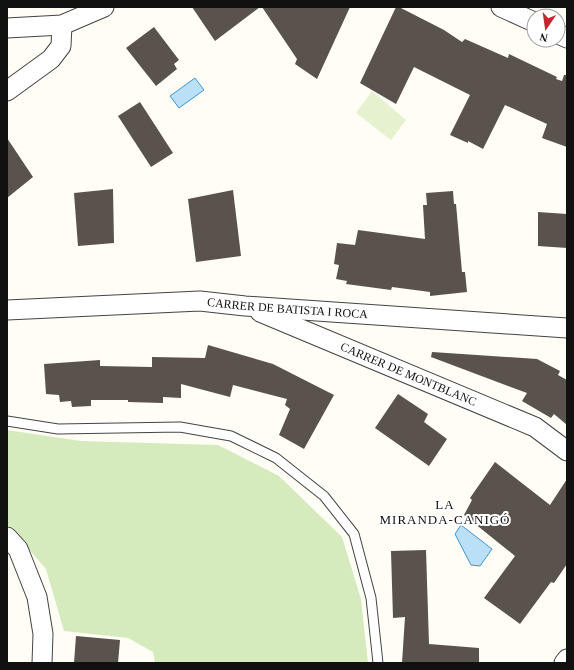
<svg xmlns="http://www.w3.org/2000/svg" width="574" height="670" viewBox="0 0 574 670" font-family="'Times New Roman',serif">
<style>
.green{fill:#d5ebbd}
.pitch{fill:#e6f2cf}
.water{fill:#b9e0f7;stroke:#3f96cf}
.building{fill:#5a524d}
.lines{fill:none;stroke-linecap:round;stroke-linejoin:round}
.lane-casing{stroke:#444;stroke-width:11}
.street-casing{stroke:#444;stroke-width:21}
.lane{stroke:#fff;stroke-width:9}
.street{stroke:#fff;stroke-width:19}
.labels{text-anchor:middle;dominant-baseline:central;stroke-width:4;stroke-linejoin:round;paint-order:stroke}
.street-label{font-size:12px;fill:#111;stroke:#fff}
.neighbourhood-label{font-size:13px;letter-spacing:1px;fill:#111;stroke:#fff}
</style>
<rect width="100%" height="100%" fill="#fffdf5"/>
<polygon class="green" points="7,430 81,441 218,445 279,476 342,537 361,599 368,663 155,663 153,652 128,638 64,631 46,569 7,524"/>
<polygon class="pitch" points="372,91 406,120 391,140 356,113"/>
<g class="water">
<polygon points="195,78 204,90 179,108 170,96"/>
<polygon points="461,525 492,549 480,566 471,565 455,534"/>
</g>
<g class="building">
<polygon points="192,7 260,7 215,41"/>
<polygon points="262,7 350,7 317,79 295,64 297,59"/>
<polygon points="396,7 399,7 444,30 462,42 465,39 508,58 509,54 557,77 556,79 562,81 564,75 567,75 567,147 542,138 547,124 505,105 483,149 468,141 468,143 450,135 470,95 414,67 396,104 360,83"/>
<polygon points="154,27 179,60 174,64 177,69 156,86 126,48"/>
<polygon points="140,102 173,153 151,167 118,116"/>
<polygon points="7,138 33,177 7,198"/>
<polygon points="113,189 114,243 78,246 74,193"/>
<polygon points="233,190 241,256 196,262 188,199"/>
<polygon points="453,191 454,204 456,204 462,272 465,272 467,292 430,296 430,292 392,287 391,290 346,284 347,281 336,279 339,265 334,264 337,243 355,245 358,230 425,239 423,205 427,205 426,193"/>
<polygon points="538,212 567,214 567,248 538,246"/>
<polygon points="208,345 273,364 334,395 304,449 279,435 290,409 285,405 287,399 233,385 230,397 181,384 181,398 163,397 163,403 128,402 128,400 91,400 91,406 72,407 71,401 60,402 59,395 46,394 44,364 100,360 100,366 152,367 152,357 205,358"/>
<polygon points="432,352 537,359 560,371 558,375 567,380 567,425 554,414 551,418 522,401 527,393 431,357"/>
<polygon points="398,394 428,414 424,422 447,439 429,466 375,428"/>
<polygon points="495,462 550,505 567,479 567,564 554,583 551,582 520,624 484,598 515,556 464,515 472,500 470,498"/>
<polygon points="426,550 429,644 479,648 479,663 402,663 405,617 393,618 391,551"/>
<polygon points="76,636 120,640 118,663 74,663"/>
</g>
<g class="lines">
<defs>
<polyline id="lane" points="7,421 58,429 180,427 231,436 276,458 324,496 354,534 371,598 378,663"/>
<g id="street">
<polyline points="501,7 534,22"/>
<polyline points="7,28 62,25 104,7"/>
<polyline points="558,34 567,38"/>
<polyline points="7,91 51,59 61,46 62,25"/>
<path id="s1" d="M7 310 200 301 245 306 567 328"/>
<path id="s2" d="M260 312 535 427 567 451"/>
<polyline points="7,537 18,549 37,597 43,634 42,663"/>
<polyline points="564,663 567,659"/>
</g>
</defs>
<use href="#lane" class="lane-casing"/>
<use href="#street" class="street-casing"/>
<use href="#lane" class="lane"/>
<use href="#street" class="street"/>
</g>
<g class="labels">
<g class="street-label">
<text stroke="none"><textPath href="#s1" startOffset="281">CARRER DE BATISTA I ROCA</textPath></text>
<text stroke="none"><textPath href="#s2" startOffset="161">CARRER DE MONTBLANC</textPath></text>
</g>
<g class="neighbourhood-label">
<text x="445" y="504">LA<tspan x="445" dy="15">MIRANDA-CANIGÓ</tspan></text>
</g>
</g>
<rect width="574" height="670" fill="none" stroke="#111111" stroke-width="16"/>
<g transform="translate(546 28) rotate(193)"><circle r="19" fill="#ffffff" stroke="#a0a0a0"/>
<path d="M0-3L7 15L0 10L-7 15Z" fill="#c4262e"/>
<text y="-6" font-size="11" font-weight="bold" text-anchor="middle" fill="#111111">N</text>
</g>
</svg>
